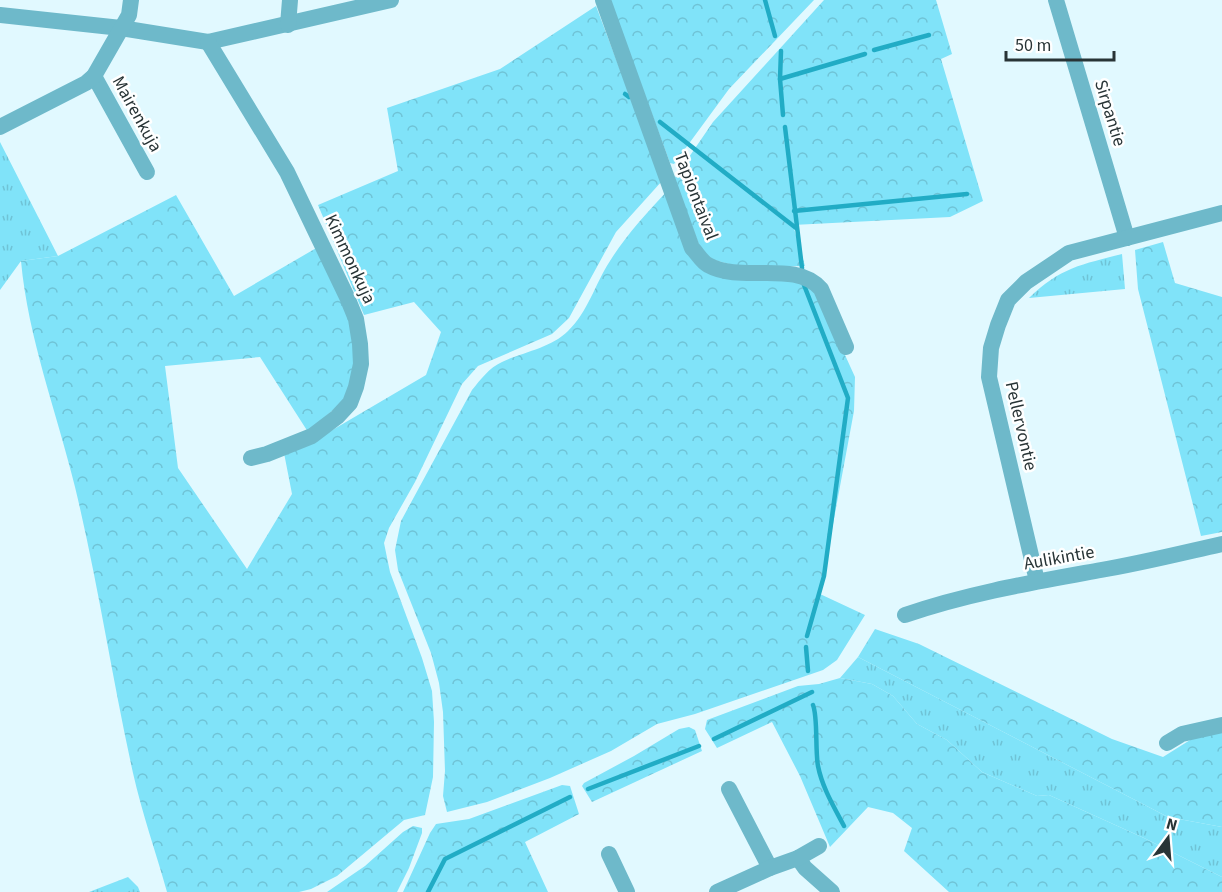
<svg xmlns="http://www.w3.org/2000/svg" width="1222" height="892" viewBox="0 0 1222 892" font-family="'Source Sans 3',sans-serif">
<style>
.grass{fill:url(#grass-tufts)}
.forest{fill:url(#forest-crowns)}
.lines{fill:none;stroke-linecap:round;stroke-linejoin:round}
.stream{stroke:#21acc5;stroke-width:4.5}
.minor{stroke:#6eb9ca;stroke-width:16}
.labels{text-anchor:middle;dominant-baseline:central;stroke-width:5;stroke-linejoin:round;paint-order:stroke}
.street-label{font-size:18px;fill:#283436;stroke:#fff}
</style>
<defs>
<pattern id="grass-tufts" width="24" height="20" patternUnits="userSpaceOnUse" patternTransform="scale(1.5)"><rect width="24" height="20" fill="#80e3f9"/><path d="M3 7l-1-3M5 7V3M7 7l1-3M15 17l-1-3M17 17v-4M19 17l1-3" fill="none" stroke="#6fc3d6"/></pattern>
<pattern id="forest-crowns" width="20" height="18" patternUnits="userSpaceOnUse" patternTransform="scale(1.5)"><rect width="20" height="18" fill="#80e3f9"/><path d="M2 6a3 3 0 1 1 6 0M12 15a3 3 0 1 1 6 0" fill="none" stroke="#6fc3d6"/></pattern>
</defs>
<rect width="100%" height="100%" fill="#e1f9ff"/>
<g class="grass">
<polygon points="0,142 58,256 21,261 0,290"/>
<path d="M1122 254 1125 289 1029 298C1059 268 1083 264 1122 254Z"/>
<polygon points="858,657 1168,817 1222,827 1222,877 1144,838 1049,795 1037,796 982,772 947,740 917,724 893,696 872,684 840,678"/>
<polygon points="128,877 138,887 140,892 89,892"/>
</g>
<g class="forest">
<polygon points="610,0 814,0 729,89 674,164 670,163"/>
<polygon points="824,0 936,0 952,54 941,59 983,201 950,217 793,225 805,266 741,267 710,259 701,250 674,179 713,122"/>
<path d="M596 6 662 181 616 232 569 318 552 334 478 366 462 384 415 482 389 528 384 543 390 572 422 658 432 691 434 722 433 777 425 815 404 820 337 876 311 889 299 892H167C156 853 142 813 133 773 112 678 98 582 75 487 57 413 28 338 21 261L58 256 176 195 234 296 318 247 350 322 357 361 349 396 308 432 260 357 165 366 178 468 247 569 292 494 284 453 312 442 426 375 441 332 414 302 364 315 318 205 398 171 387 108 500 69Z"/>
<path d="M668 190 689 254 795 281 815 289 855 377 854 411 820 594 865 615 837 660 823 670 695 714 657 724 611 751 550 778 487 802 447 812 443 796 445 771 443 712 439 683 431 653 398 570 395 550 401 521 472 390C481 379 489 368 502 362 523 352 551 348 568 331 588 312 595 284 610 261 626 235 647 213 668 190Z"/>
<polygon points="1163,242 1175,283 1222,297 1222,532 1201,536 1138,289 1135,250"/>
<polygon points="875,629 919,644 1112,739 1163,757 1206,730 1222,728 1222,827 1168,817 858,657"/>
<polygon points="840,678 872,684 893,696 917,724 947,740 982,772 1037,796 1049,795 1144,838 1222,877 1222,892 949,892 904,851 912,828 893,813 868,807 830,847 800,776 772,722 717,748 705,729 707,720 798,686 819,684"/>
<polygon points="689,727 695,730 702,751 592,802 582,786 584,783 634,756 679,729"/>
<polygon points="562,785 570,786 579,814 525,842 548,892 403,892 430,833 436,824 469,819"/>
<polygon points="413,826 422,828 422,833 409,868 397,892 327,892 365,866 403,832"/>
</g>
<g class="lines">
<g class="stream">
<polyline points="765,0 775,36"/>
<polyline points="874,50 929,35"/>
<polyline points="781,51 780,79 783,115"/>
<polyline points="780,79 865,54"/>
<polyline points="625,94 629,97"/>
<polyline points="660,122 796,228"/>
<polyline points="785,127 802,268"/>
<polyline points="794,211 967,194"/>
<polyline points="804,285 848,398 824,576 807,636"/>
<polyline points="806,647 808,671"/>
<path d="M813 705C818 717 815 750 818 766 822 787 834 807 844 826"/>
<polyline points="714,739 812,692"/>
<polyline points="588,789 699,746"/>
<polyline points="428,892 445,859 570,797"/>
</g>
<g class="minor">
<path d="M603 0 692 248C697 253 702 262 708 265 742 284 795 259 821 289L846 347"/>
<polyline points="1056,0 1127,238"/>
<polyline points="0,15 121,28 208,42 391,0"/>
<polyline points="288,25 290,0"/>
<polyline points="208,42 287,172 347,297 356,319 360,344 361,364 356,387 350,403 337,417 312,436 267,454 251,458"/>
<polyline points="94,76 147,172"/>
<polyline points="0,127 86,83 94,76 129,15 131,0"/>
<polyline points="1037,581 989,377 991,348 998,325 1008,300 1026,282 1069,253 1222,213"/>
<path d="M905 615C969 593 1035 582 1101 570 1142 563 1182 553 1222 544"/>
<polyline points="1167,743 1182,734 1222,725"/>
<polyline points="729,789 770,868"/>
<polyline points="609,854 627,892"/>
<polyline points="798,858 805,868 832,892"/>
<polyline points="717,892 770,868 798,858 819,846"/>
</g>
</g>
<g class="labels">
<g class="street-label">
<text transform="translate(1110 113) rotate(73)">Sirpantie</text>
<text transform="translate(137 114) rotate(61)">Mairenkuja</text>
<text transform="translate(696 196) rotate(69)">Tapiontaival</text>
<text transform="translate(350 259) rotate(65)">Kimmonkuja</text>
<text transform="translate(1021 426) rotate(77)">Pellervontie</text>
<text transform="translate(1059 558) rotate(-10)">Aulikintie</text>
</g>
</g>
<g transform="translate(1168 838) rotate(16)" stroke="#ffffff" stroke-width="4.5" paint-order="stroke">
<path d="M0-4.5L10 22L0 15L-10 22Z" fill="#283436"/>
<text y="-9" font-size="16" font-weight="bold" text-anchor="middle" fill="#283436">N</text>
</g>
<path d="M1006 51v9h108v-9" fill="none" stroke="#283436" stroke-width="3"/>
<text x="1015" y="51" font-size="18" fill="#283436" stroke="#ffffff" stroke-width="4.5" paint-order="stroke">50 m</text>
</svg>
